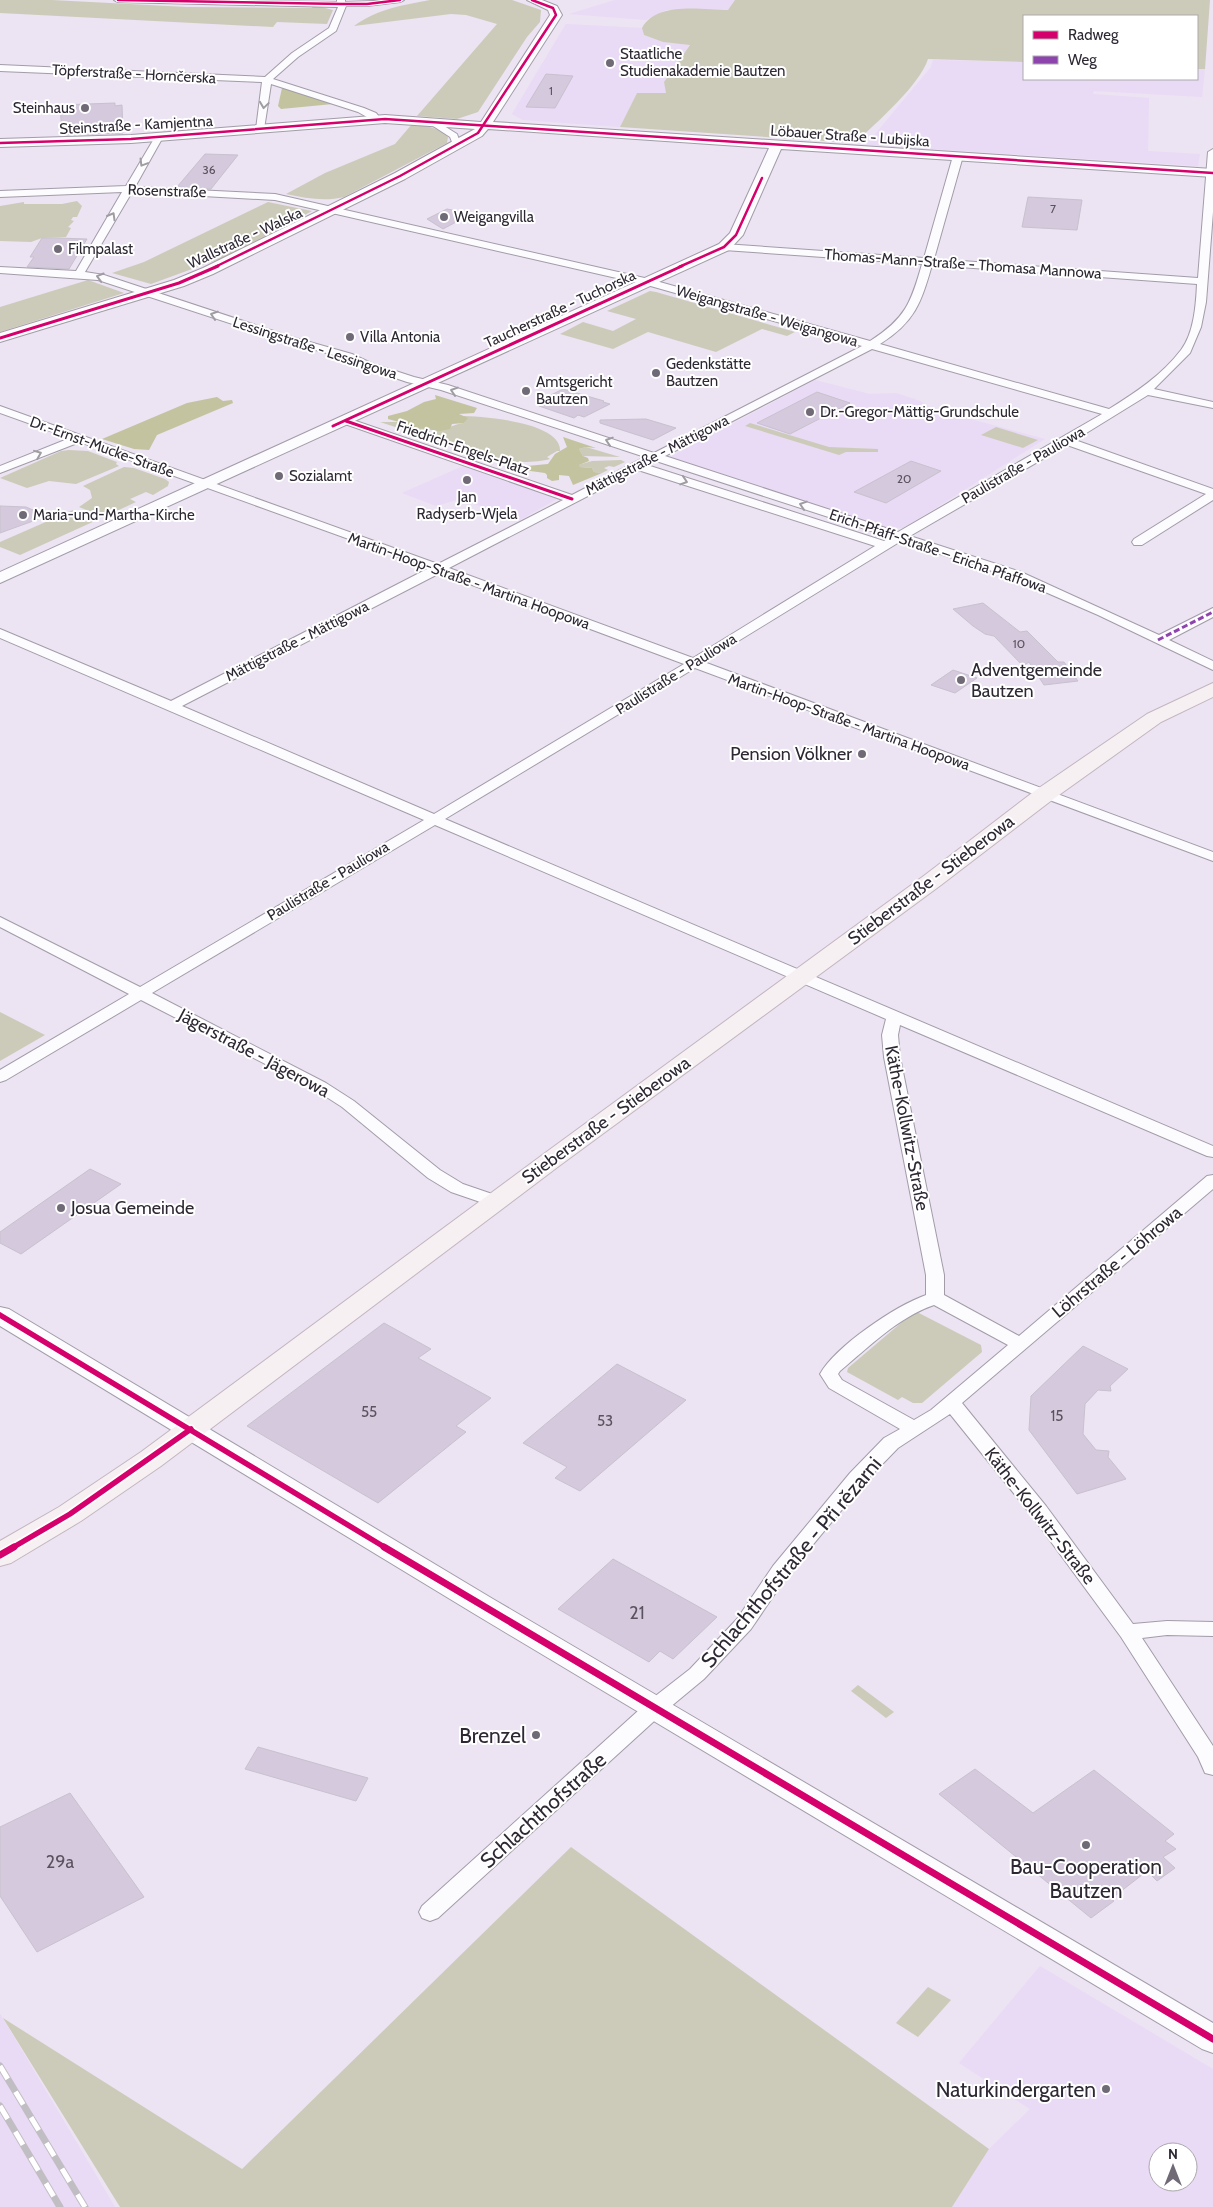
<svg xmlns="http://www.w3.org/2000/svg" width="1213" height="2207" viewBox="0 0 1213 2207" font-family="Cabin,sans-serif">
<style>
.built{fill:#e9daf5;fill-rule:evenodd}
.green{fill:#cccbb9}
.forest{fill:#c3c3a0}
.building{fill:#d5c9dd;stroke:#c8c1ce}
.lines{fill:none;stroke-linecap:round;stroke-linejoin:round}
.street-casing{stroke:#a29ca8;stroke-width:2}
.secondary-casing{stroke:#a29ca8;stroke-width:2}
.primary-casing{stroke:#c3b6bf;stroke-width:2}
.street{fill:#fcfbfd;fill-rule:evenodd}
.secondary{fill:#fcfbfd;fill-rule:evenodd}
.primary{fill:#f6f0f3;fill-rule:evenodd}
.rail-casing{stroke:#c0bec2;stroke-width:7}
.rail{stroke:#fff;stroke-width:5;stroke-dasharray:15;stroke-linecap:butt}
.quiet{stroke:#8e44ad;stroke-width:3;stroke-dasharray:6 3;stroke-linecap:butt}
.cycleway-far3-casing{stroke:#fff;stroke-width:4.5}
.cycleway-far2-casing{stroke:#fff;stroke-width:5}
.cycleway-far1-casing{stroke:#fff;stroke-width:9}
.cycleway-casing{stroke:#fff;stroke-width:10}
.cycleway-far3{stroke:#d6006c;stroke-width:2.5}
.cycleway-far2{stroke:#d6006c;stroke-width:3}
.cycleway-far1{stroke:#d6006c;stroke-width:5.5}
.cycleway{stroke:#d6006c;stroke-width:7}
.oneway{stroke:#9f9ca2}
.poi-dot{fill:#706976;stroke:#fff;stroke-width:2}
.labels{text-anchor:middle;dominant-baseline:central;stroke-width:4;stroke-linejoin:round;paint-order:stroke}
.far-number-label{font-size:12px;fill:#5a525f}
.far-poi-label{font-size:15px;fill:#2e2833;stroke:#fff;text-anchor:start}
.far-street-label{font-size:15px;fill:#2e2833;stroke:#fff}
.number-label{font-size:15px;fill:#5a525f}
.poi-label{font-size:18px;fill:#2e2833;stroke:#fff;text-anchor:start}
.street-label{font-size:18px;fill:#2e2833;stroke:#fff}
.near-number-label{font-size:18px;fill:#5a525f}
.near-street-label{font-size:21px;fill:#2e2833;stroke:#fff}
.near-poi-label{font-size:21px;fill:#2e2833;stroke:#fff;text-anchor:end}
</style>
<rect width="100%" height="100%" fill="#ece3f3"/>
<g class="built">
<polygon points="615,0 735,0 728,10 666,10 646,20 569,14"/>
<polygon points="566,24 642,28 644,35 663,42 690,44 664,82 667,94 637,93 620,127 523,120 512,114"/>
<polygon points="933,60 1024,62 1024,79 1197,79 1197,69 1205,69 1202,97 1094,91 1093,94 1149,98 1148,151 1200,154 1198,166 866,145 931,67"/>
<polygon points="815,380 870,394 896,393 920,401 933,409 1045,439 904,528 885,527 670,457"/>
<polygon points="463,466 557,499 520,520 460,499 436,506 402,493"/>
<path d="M1040 1966 1213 2069V2207H952L989 2149 1030 2109 959 2063ZM1158 2152H1188V2182H1158Z"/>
<polygon points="0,2014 2,2017 115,2207 0,2207"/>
</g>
<g class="green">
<polygon points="0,0 52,0 187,7 312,8 313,5 333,10 327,24 277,22 273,27 0,13"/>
<path d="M430 0H512L541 10 540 22 527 37 478 112 457 119 417 116 497 24 466 15 451 14 354 26C379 8 401 6 430 0Z"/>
<path d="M735 0H1210L1205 69H1197V16H1024V62L928 59C919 86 877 122 855 143L620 127 637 93H666L664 82 690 45 663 42 644 35 642 28C657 1 701 10 728 10Z"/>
<path d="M412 124C424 126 440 127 448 137L447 143 344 197C324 202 306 198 286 194L325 173 395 144Z"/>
<polygon points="77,201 82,206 77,217 73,217 71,220 74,221 68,227 71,228 66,237 42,238 31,242 0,241 0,206 24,202 24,204 62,204"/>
<polygon points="268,202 312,211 233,254 151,284 112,273 144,262"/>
<polygon points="88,280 124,293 0,332 0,307"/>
<polygon points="650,291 656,292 795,332 787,336 762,329 716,352 648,332 613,349 560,334 583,322 613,331 636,319 607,311"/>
<path d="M461 416C481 416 562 422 560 451H557L547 457 550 459C524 467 445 460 435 430 443 431 454 424 464 423L467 418Z"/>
<polygon points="380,422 400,422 402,426 429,429 432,439"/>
<polygon points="750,423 829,447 878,449 878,452 846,452 839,455 745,426"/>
<polygon points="996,427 1038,440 1023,448 981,435"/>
<polygon points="586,447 620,457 583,456 579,449"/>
<polygon points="69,450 88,451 117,462 116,464 119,466 76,484 49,481 27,488 0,478 61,451"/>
<polygon points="621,460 625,462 614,467 609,466 604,468 608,470 602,473 594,472 592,468 580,467 578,465 592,461"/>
<polygon points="124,467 134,468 165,479 169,482 168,486 153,495 146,492 130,499 136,502 104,517 79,507 92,498 90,490 83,486"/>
<polygon points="73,510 97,520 20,555 0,547 0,542"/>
<polygon points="0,1012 45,1035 0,1061"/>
<polygon points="915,1311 981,1345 982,1352 922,1403 913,1403 902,1397 898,1400 847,1372 848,1368"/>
<polygon points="858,1685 894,1712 886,1718 851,1691"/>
<polygon points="571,1847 989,2149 952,2207 120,2207 3,2018 242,2169"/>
<polygon points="928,1987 951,2000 918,2037 896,2023"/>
</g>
<g class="forest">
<polygon points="282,88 333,104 281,109 278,106"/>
<polygon points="435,395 477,408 474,413 459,414 468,418 464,423 452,424 450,429 440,431 401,426 399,422 388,419 388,416 407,411 424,402 436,399"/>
<polygon points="217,397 223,401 232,400 233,403 157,435 149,450 134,449 102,439 187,403"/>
<polygon points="563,437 596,448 586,447 579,449 583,456 588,458 589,461 579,465 580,467 592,468 594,472 602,473 573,485 569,476 559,475 559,480 552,481 547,478 547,475 545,473 523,470 527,466 548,464 555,454 567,447"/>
</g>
<g class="building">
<polygon points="546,74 573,76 555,108 526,107"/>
<polygon points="115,103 115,106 122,105 123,133 62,135 60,105"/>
<polygon points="205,154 238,155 211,189 177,187"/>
<polygon points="1028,197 1082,200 1077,230 1022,227"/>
<polygon points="447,209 471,214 443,229 427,219"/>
<polygon points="42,238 57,238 87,239 69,269 27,267 34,257 30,257"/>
<polygon points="563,389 604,401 603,402 610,404 584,417 578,415 574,418 539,406 543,404 537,402"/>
<polygon points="817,392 850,403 790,434 757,423"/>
<polygon points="646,419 676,428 653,440 600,423 600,420"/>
<polygon points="911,461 941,471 886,503 854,492"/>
<polygon points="0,506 26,507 47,516 0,533"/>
<polygon points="983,603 1020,632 1027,631 1058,662 1064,662 1078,681 1044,685 1029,662 1023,666 994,636 985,634 973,626 953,609"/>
<polygon points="953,670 977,678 955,693 931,685"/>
<polygon points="90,1169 121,1184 21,1254 0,1243 0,1232"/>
<polygon points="384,1323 431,1349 418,1358 491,1398 456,1426 466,1432 378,1503 247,1426"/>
<polygon points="1083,1346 1128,1369 1110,1386 1111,1391 1098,1390 1085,1404 1083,1434 1096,1450 1109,1451 1108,1457 1126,1479 1077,1494 1029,1430 1031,1396"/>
<polygon points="617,1364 686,1400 580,1491 555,1478 567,1467 523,1443"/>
<polygon points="613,1559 717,1617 673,1659 660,1651 649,1662 558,1609"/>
<polygon points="258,1747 339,1770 368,1778 356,1801 245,1769"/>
<polygon points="975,1769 1033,1813 1094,1770 1174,1834 1165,1841 1176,1849 1163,1857 1175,1868 1157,1881 1147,1871 1111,1899 1114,1901 1091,1918 939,1794"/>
<polygon points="70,1793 144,1897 37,1952 0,1896 0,1827"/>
</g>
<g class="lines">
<defs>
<g id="street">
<polygon points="114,0 337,2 337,0 345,0 345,2 404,0 400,2 367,6 346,6 336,31 298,57 273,79 364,108 376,113 381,119 374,121 358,112 271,84 264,129 260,132 256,129 262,82 0,71 0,65 265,77 292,53 329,28 338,7 118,2"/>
<polygon points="433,119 457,134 460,142 456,150 448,148 452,142 450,137 430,124 429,122"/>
<path d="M159 134 163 137 135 187 275 194 649 279 870 341C905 319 911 303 922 264L724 250 719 247 724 244 924 258 953 156 958 153 963 156 934 259 1198 278 1208 152 1213 149V212L1206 302 1201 327 1190 353 1154 389 1213 402V408L1148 395 1075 440 1213 489V500L1142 545H1134L1132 542 1134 539 1206 494 1067 445 910 536 1021 572 1159 635 1213 608V617L1169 640 1213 661V670L1098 615 1013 578 901 541 704 662 1213 852V861L695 668 445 819 1213 1146V1157L1207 1156 900 1025 898 1035 900 1057 944 1275V1295L1019 1336 1207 1176 1213 1175V1189L962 1403 1046 1506 1133 1624 1167 1621 1213 1622V1636L1167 1635 1142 1638 1213 1746V1775L1205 1773 1198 1757 1121 1637 1032 1516 950 1414 898 1448 864 1483 787 1576 751 1629 704 1679 663 1713 438 1918 430 1921 422 1918 419 1912 422 1906 649 1701 690 1669 737 1619 773 1566 850 1473 884 1438 900 1429 829 1388 820 1374C836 1346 895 1306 926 1295V1275L884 1057 882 1035 886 1019 435 825 152 993 326 1083 354 1101 440 1170 463 1184 501 1197 503 1201 501 1205H489L451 1192 428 1178 342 1107 314 1089 141 1000 6 1080 0 1082V1070L129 994 0 927V917L140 987 424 820 0 638V629L171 701 429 568 80 442 0 473V466L70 438 0 413V406L438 564 563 500 342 423 340 421 342 419H350L572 495 645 457 441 390 407 382 363 367 344 358 284 341 98 280 0 273V267L76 271 122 192 0 197V191L126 186 155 137ZM132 192 275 200 647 285 862 346 654 453 448 385 414 377 371 363 352 354 292 337 104 275 85 272ZM932 265 1197 284C1196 305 1194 333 1181 350 1162 375 1135 393 1109 409L880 344C915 322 921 303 932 265ZM872 349 1102 414 898 532 665 456ZM656 461 890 537 884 541 647 465ZM638 470 875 546 693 658 449 568ZM440 573 684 664 434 814 182 706ZM934 1305 1008 1345 931 1410 914 1420 842 1380 838 1374 840 1371C869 1347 897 1318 934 1305Z"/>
</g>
<g id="secondary">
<polygon points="527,0 542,0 557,6 562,15 493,122 1213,169 1213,177 781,149 743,235 729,250 0,583 0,572 719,244 730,233 769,148 488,129 482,136 405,179 213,274 184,286 0,342 0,333 174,280 203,268 395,173 475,129 385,123 131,143 0,147 0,139 131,135 385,115 481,122 550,15 548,10"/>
<polygon points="0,1307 9,1309 493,1599 1213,2023 1213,2053 1202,2049 473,1613 0,1326"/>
</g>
<polygon id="primary" points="1213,683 1213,697 1161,722 1052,800 941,885 559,1166 161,1466 81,1521 11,1563 0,1566 0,1541 59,1507 141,1452 541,1156 925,875 1036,790 1147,714"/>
</defs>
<use href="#street" class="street-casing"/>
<use href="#secondary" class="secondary-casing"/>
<use href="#primary" class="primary-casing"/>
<use href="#street" class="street"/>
<use href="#secondary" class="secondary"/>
<use href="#primary" class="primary"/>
<defs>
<g id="rail">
<polyline points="0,2066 85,2207"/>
<polyline points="0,2106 60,2207"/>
</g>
</defs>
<use href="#rail" class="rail-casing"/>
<use href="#rail" class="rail"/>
<polyline class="quiet" points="1158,640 1213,612"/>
<defs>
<g id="cycleway-far3">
<polyline points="118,0 341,4 367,4 400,0"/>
<polyline points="0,143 131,139 385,119 1213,173"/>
<polyline points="215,267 400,176 478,133 556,15 553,8 532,0"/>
<polyline points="679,267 724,247 736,235 762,178"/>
</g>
<g id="cycleway-far2">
<polyline points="0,338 179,283 218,266"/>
<polyline points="346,421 572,499"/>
<polyline points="333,426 682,266"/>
</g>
<g id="cycleway-far1">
<polyline points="0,1315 386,1548"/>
<polyline points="12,1548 70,1514 191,1429"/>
</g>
<g id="cycleway">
<polyline points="384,1547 1213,2039"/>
<polyline points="0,1555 14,1547"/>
</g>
</defs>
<use href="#cycleway-far3" class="cycleway-far3-casing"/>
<use href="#cycleway-far2" class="cycleway-far2-casing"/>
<use href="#cycleway-far1" class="cycleway-far1-casing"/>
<use href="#cycleway" class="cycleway-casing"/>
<use href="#cycleway-far3" class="cycleway-far3"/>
<use href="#cycleway-far2" class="cycleway-far2"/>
<use href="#cycleway-far1" class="cycleway-far1"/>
<use href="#cycleway" class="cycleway"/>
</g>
<defs><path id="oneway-chevron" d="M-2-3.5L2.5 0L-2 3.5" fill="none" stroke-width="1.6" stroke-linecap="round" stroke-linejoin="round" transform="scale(1.25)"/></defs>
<g class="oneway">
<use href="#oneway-chevron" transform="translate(264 105) rotate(98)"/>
<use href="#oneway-chevron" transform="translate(143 163) rotate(121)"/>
<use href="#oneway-chevron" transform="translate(112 216) rotate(-60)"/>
<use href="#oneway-chevron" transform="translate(100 277) rotate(-164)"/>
<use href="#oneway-chevron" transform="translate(214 315) rotate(-162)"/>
<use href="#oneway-chevron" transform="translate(454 391) rotate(-162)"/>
<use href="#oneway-chevron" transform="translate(609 441) rotate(-162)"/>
<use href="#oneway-chevron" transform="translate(38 454) rotate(-22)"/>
<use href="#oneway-chevron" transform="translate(684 481) rotate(18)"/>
<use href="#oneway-chevron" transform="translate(803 505) rotate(-162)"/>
</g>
<g class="poi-dot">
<circle cx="610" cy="63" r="5"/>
<circle cx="85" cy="108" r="5"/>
<circle cx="444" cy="217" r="5"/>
<circle cx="58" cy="249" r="5"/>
<circle cx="350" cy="337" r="5"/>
<circle cx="656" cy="373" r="5"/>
<circle cx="526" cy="391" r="5"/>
<circle cx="810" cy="412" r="5"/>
<circle cx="279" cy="476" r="5"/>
<circle cx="467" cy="480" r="5"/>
<circle cx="23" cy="515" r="5"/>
<circle cx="961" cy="680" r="5"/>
<circle cx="862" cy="754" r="5"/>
<circle cx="61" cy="1208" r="5"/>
<circle cx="536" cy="1735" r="5"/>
<circle cx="1086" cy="1845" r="5"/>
<circle cx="1106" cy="2089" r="5"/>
</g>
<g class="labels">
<g class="far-number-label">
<text x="551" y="90">1</text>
<text x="209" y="169">36</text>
<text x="1053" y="208">7</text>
<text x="904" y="478">20</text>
<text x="1019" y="643">10</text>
</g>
<g class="far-poi-label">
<text x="620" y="54">Staatliche<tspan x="620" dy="17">Studienakademie Bautzen</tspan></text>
<text x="75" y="108" text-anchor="end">Steinhaus</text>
<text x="454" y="217">Weigangvilla</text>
<text x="68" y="249">Filmpalast</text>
<text x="360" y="337">Villa Antonia</text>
<text x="666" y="364">Gedenkstätte<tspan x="666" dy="17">Bautzen</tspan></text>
<text x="536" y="382">Amtsgericht<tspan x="536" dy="17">Bautzen</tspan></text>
<text x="820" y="412">Dr.-Gregor-Mättig-Grundschule</text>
<text x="289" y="476">Sozialamt</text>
<text x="467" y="497" text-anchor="middle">Jan<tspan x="467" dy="17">Radyserb-Wjela</tspan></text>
<text x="33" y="515">Maria-und-Martha-Kirche</text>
</g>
<g class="far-street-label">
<text transform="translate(134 74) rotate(3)">Töpferstraße - Hornčerska</text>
<text transform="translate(136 125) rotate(-3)">Steinstraße - Kamjentna</text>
<text transform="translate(850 136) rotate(4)">Löbauer Straße - Lubijska</text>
<text transform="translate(167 191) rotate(2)">Rosenstraße</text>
<text transform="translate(245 238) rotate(-25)">Wallstraße - Walska</text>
<text transform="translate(963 264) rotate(4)">Thomas-Mann-Straße - Thomasa Mannowa</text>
<text transform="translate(560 309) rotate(-25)">Taucherstraße - Tuchorska</text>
<text transform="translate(767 316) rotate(16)">Weigangstraße - Weigangowa</text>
<text transform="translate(315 348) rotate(18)">Lessingstraße - Lessingowa</text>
<text transform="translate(102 447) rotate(20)">Dr.-Ernst-Mucke-Straße</text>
<text transform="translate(463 448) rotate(19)">Friedrich-Engels-Platz</text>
<text transform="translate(657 455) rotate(-27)">Mättigstraße - Mättigowa</text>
<text transform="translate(1023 465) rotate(-30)">Paulistraße - Pauliowa</text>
<text transform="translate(938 551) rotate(19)">Erich-Pfaff-Straße – Ericha Pfaffowa</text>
<text transform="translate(469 581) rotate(20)">Martin-Hoop-Straße - Martina Hoopowa</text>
<text transform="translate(297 641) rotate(-27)">Mättigstraße - Mättigowa</text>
<text transform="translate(676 674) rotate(-32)">Paulistraße - Pauliowa</text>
<text transform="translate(849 722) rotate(20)">Martin-Hoop-Straße - Martina Hoopowa</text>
<text transform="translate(328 881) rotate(-31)">Paulistraße - Pauliowa</text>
</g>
<g class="number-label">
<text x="369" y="1412">55</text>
<text x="1057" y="1416">15</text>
<text x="605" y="1421">53</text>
</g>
<g class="poi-label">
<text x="971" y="670">Adventgemeinde<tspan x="971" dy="21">Bautzen</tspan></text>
<text x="852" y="754" text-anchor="end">Pension Völkner</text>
<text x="71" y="1208">Josua Gemeinde</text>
</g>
<g class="street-label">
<text transform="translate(931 880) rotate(-37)">Stieberstraße - Stieberowa</text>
<text transform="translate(254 1053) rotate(28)">Jägerstraße - Jägerowa</text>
<text transform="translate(606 1120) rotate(-36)">Stieberstraße - Stieberowa</text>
<text transform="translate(907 1128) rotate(79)">Käthe-Kollwitz-Straße</text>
<text transform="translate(1117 1262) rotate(-40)">Löhrstraße - Löhrowa</text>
<text transform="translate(1040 1516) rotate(52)">Käthe-Kollwitz-Straße</text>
</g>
<g class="near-number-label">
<text x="637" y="1613">21</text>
<text x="60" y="1862">29a</text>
</g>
<g class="near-street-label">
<text transform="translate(791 1562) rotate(-50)">Schlachthofstraße - Při rězarni</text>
<text transform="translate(543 1810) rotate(-42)">Schlachthofstraße</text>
</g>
<g class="near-poi-label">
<text x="526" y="1735">Brenzel</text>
<text x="1086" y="1866" text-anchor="middle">Bau-Cooperation<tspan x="1086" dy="24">Bautzen</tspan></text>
<text x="1096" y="2089">Naturkindergarten</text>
</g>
</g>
<rect x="1023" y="15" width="175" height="65" fill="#ffffff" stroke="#aba9ad"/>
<rect x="1033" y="31" width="25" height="8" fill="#d6006c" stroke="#aba9ad"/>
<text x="1068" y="40" font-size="15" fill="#2e2833">Radweg</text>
<rect x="1033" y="56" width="25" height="8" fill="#8e44ad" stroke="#aba9ad"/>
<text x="1068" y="65" font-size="15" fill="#2e2833">Weg</text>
<g transform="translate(1173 2167)"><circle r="24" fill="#ffffff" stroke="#aba9ad"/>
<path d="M0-4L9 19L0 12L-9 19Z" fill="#706976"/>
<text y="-8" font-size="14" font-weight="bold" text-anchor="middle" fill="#2e2833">N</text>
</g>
</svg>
